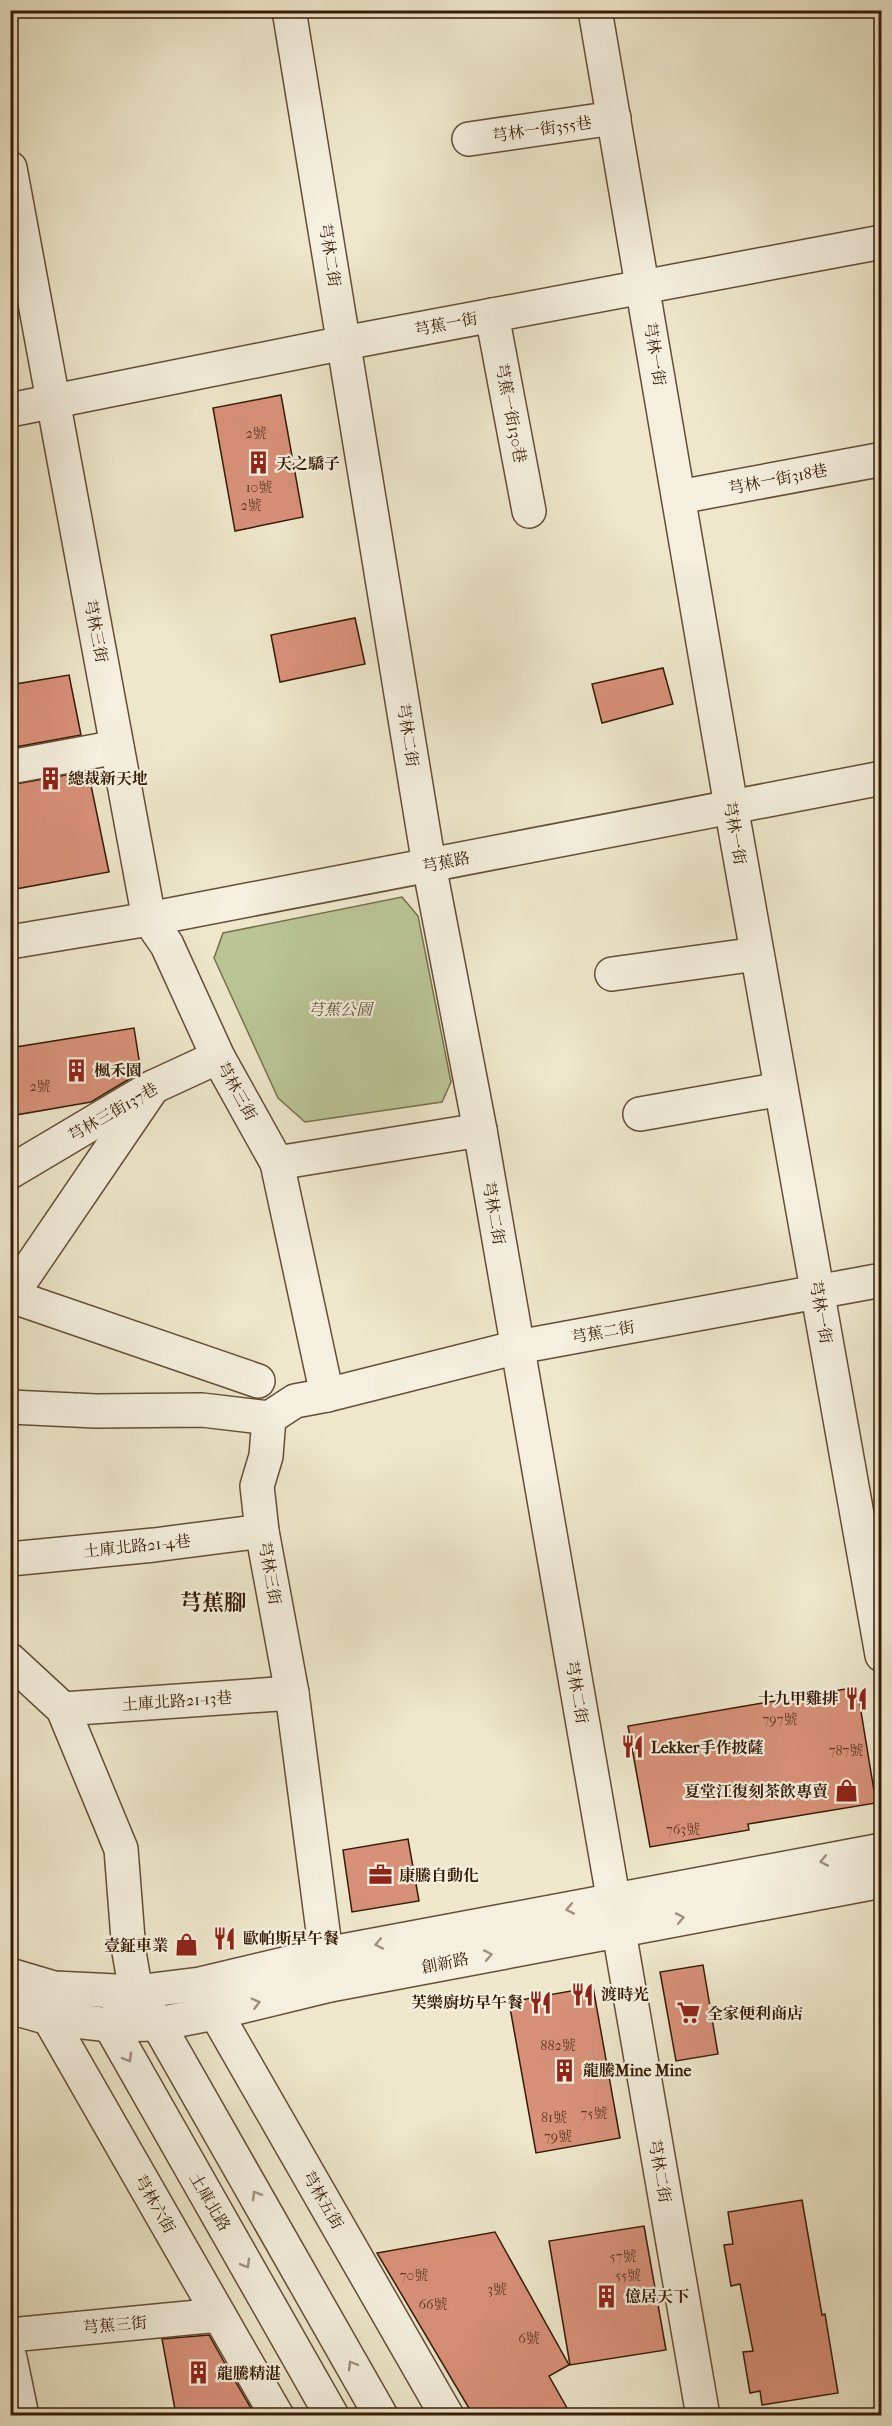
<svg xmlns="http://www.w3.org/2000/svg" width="892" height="2426" viewBox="0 0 892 2426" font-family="'IM FELL French Canon','Noto Serif TC',serif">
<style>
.green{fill:#bac596;stroke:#78704d;stroke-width:1.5}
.building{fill:#d89179;stroke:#361b04;stroke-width:1.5}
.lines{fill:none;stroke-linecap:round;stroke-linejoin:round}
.minor-casing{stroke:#644e36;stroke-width:36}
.minor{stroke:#f4efde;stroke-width:33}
.oneway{stroke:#9e907c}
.labels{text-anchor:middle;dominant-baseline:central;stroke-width:4.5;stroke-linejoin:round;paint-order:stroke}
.number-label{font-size:14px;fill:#5e3821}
.street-label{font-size:16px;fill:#361b04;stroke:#f4efde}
.poi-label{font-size:16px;font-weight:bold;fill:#361b04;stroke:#f4efde;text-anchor:start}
.park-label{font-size:16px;font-style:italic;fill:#5e4e30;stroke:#f4efde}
.district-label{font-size:22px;font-weight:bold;fill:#361b04;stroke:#f4efde}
</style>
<rect width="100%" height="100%" fill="#eee7cc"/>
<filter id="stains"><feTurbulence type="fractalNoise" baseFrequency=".00333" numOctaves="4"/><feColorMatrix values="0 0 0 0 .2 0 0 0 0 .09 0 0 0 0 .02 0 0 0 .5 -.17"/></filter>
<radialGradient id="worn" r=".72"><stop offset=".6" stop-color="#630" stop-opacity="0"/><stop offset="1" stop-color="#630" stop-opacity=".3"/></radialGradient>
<polygon class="green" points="402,897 418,916 451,1082 442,1102 305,1122 278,1098 214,958 223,933"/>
<g class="building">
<polygon points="281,395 303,517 235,531 213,408"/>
<polygon points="355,618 365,664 280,682 271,635"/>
<polygon points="663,668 673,704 602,723 592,684"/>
<polygon points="69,675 81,735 10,748 10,685"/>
<polygon points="88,771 109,872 10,890 10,785"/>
<polygon points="134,1028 141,1072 91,1102 10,1116 10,1048"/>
<polygon points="857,1687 876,1803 748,1824 749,1830 650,1847 628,1726"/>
<polygon points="408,1839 419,1901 352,1912 343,1850"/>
<polygon points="703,1965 718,2054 676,2061 660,1972"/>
<polygon points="593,1987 620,2138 536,2153 509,2002"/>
<polygon points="802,2200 822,2315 825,2314 838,2393 762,2405 760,2391 750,2393 743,2352 753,2351 740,2284 731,2286 724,2245 733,2244 728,2212"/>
<polygon points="644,2226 666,2350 570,2365 549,2241"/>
<polygon points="495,2232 569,2365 549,2376 571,2415 473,2415 377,2253"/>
<polygon points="209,2335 223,2360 255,2415 176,2415 162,2339"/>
</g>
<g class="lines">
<defs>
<g id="minor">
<polyline points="289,10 429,865 480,1130 703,2416"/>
<polyline points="595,10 731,806 882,1655"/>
<polyline points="469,139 614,118"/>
<polyline points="10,168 149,919 167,945 218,1057 277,1163 327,1395 295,1401 269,1418 266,1456 257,1486 262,1531 292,1693 330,1985"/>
<polyline points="492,315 529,511"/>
<polyline points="10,410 344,343 882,242"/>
<polyline points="679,497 878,460"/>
<polyline points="10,767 117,747"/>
<polyline points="10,942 149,919 882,778"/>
<polyline points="612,974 757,954"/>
<polyline points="640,1114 781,1089"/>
<polyline points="277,1163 480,1130"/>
<polyline points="10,1172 153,1087 218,1057"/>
<polyline points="11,1296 258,1381"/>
<polyline points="10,1297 153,1087"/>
<polyline points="327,1395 518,1347 882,1280"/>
<polyline points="10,1407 96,1411 202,1410 269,1418"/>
<polyline points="10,1559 154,1545 262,1531"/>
<polyline points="10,1660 63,1709 121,1849 129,1952 136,1992 158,2024 381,2416"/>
<polyline points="63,1709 292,1693"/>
<polyline points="10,1975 54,1988 136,1992 200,1984 326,1954 882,1850"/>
<polyline points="206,1996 447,2416"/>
<polyline points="52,2001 49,2018 277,2416"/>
<polyline points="10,2007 49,2018 110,2025 158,2024 215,2013 330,1985 882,1881"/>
<polyline points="122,2010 110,2025 332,2416"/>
<polyline points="10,2335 219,2315"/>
<polyline points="10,2358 22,2416"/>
</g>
</defs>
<use href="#minor" class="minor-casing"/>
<use href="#minor" class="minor"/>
</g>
<defs><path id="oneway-chevron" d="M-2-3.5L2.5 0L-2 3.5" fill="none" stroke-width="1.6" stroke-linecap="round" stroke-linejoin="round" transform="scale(1.5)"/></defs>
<g class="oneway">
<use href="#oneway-chevron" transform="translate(824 1861) rotate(169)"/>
<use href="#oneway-chevron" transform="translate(570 1909) rotate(169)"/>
<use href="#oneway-chevron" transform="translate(680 1918) rotate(-11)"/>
<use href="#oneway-chevron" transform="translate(379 1944) rotate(169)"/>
<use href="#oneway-chevron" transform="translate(488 1955) rotate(-11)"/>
<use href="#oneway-chevron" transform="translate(256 2003) rotate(-14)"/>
<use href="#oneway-chevron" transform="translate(128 2058) rotate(60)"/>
<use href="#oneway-chevron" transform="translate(256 2195) rotate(-120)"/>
<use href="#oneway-chevron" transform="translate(246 2264) rotate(60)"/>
<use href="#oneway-chevron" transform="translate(352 2365) rotate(-120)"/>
</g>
<defs>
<symbol id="building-bare" viewBox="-9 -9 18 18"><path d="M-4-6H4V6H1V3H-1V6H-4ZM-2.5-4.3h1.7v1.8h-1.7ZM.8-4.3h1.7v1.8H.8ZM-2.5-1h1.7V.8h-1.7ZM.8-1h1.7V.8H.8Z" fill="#8f2418" stroke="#f4efde" stroke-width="2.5" paint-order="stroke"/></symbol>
<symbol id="restaurant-bare" viewBox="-9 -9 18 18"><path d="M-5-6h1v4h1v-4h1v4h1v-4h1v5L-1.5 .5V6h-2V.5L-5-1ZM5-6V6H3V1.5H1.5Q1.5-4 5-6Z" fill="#8f2418" stroke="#f4efde" stroke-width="2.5" paint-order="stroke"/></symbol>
<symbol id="shop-bare" viewBox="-9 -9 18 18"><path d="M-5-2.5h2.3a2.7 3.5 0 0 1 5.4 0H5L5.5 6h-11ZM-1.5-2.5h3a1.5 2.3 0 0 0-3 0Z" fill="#8f2418" stroke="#f4efde" stroke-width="2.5" paint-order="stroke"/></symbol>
<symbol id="office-bare" viewBox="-9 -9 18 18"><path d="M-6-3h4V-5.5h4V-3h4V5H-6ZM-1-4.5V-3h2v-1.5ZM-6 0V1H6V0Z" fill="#8f2418" stroke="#f4efde" stroke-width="2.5" paint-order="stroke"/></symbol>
<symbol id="supermarket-bare" viewBox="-9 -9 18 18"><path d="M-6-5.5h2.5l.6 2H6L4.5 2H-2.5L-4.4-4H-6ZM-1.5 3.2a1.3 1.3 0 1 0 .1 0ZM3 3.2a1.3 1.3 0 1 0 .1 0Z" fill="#8f2418" stroke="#f4efde" stroke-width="2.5" paint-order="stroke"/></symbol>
</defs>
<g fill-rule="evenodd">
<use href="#building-bare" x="242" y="446" width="33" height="33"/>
<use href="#building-bare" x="34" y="762" width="33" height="33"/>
<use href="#building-bare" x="60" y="1054" width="33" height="33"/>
<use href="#restaurant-bare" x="840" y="1682" width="33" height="33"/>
<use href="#restaurant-bare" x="616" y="1730" width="33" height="33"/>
<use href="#shop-bare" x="830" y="1774" width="33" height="33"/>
<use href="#office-bare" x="364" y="1858" width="33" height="33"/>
<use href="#restaurant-bare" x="208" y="1922" width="33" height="33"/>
<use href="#shop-bare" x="170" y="1928" width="33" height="33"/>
<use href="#restaurant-bare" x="566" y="1978" width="33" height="33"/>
<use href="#restaurant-bare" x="524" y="1986" width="33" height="33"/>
<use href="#supermarket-bare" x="672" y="1996" width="33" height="33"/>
<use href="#building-bare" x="548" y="2054" width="33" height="33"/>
<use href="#building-bare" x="590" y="2280" width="33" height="33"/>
<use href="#building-bare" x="182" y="2356" width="33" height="33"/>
</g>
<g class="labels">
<g class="number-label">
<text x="256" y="433">2號</text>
<text x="259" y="487">10號</text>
<text x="251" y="505">2號</text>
<text x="40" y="1086">2號</text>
<text x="780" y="1719">797號</text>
<text x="846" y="1750">787號</text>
<text x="683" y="1829">763號</text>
<text x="558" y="2045">882號</text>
<text x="594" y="2113">75號</text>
<text x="554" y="2117">81號</text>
<text x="558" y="2136">79號</text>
<text x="623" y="2256">57號</text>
<text x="414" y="2275">70號</text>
<text x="628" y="2275">55號</text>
<text x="497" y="2289">3號</text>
<text x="433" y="2304">66號</text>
<text x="529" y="2338">6號</text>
</g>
<g class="street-label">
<text transform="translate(542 129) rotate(-8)">芎林一街355巷</text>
<text transform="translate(330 255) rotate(81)">芎林二街</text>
<text transform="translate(446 324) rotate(-11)">芎蕉一街</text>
<text transform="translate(655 354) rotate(81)">芎林一街</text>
<text transform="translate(511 413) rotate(79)">芎蕉一街130巷</text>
<text transform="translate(778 479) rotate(-11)">芎林一街318巷</text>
<text transform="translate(96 631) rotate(79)">芎林三街</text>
<text transform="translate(408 735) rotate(81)">芎林二街</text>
<text transform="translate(735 833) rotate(80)">芎林一街</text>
<text transform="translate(446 862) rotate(-11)">芎蕉路</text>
<text transform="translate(237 1091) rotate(61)">芎林三街</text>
<text transform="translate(113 1112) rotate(-30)">芎林三街137巷</text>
<text transform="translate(494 1213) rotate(80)">芎林二街</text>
<text transform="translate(821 1312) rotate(80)">芎林一街</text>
<text transform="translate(603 1332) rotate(-10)">芎蕉二街</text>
<text transform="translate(137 1546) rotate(-6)">土庫北路21-4巷</text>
<text transform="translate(270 1573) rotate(80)">芎林三街</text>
<text transform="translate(577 1692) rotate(80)">芎林二街</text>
<text transform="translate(177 1701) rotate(-4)">土庫北路21-13巷</text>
<text transform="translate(445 1963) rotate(-11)">創新路</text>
<text transform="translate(660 2171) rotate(80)">芎林二街</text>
<text transform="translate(323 2200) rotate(60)">芎林五街</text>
<text transform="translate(210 2202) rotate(60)">土庫北路</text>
<text transform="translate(155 2204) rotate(60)">芎林六街</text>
<text transform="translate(115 2325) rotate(-5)">芎蕉三街</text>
</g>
<g class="poi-label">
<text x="276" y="463">天之驕子</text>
<text x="68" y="778">總裁新天地</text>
<text x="94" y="1070">楓禾園</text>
<text x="838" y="1698" text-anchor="end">十九甲雞排</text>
<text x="651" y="1747">Lekker手作披薩</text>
<text x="828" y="1791" text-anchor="end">夏堂江復刻茶飲專賣</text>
<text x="399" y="1875">康騰自動化</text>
<text x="243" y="1938">歐帕斯早午餐</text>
<text x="168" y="1945" text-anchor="end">壹鉦車業</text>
<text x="601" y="1994">渡時光</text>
<text x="523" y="2002" text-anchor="end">芙樂廚坊早午餐</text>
<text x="707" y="2013">全家便利商店</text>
<text x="583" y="2070">龍騰Mine Mine</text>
<text x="625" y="2296">億居天下</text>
<text x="217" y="2373">龍騰精湛</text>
</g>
<g class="park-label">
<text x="340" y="1009">芎蕉公園</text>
</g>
<g class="district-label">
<text x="213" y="1603">芎蕉腳</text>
</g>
</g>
<rect width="892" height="2426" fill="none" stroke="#eee7cc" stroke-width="36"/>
<rect x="12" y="12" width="868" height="2402" fill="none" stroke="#361b04" stroke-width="3"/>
<rect x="18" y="18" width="856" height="2390" fill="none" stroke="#361b04" stroke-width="1.5"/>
<rect width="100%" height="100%" filter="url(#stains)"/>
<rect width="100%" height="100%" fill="url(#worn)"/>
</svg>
